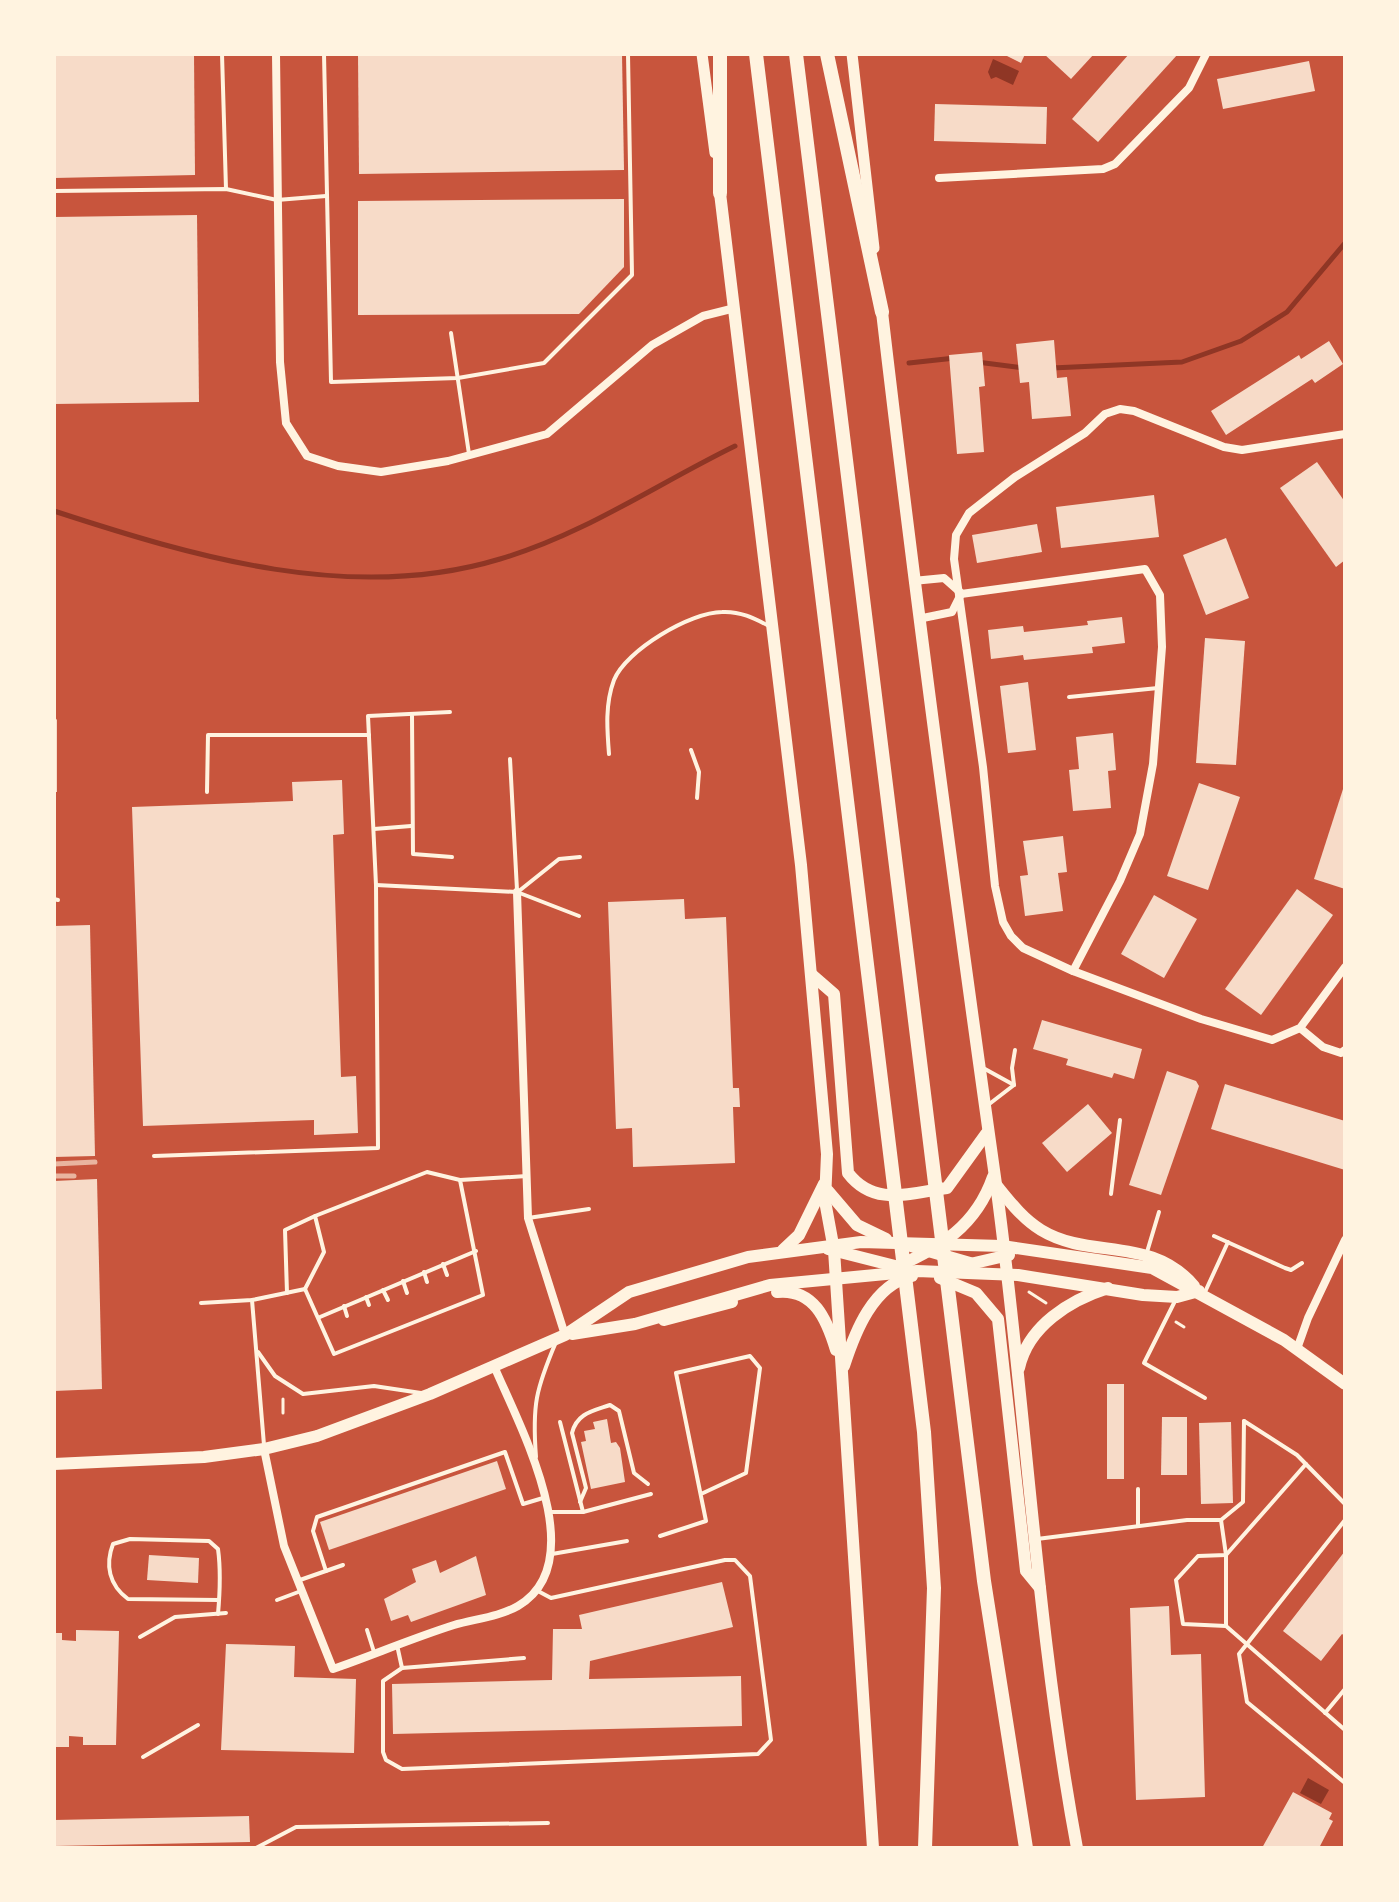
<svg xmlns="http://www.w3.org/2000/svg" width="1399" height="1902" viewBox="0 0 1399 1902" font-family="'Space Grotesk',sans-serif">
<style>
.water{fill:#8f3625}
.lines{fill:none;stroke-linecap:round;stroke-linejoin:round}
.stream{stroke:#8f3625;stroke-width:5}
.building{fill:#f7dbc8}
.path{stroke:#fff3e0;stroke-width:3}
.service{stroke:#fff3e0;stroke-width:4}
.minor{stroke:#fff3e0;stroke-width:8}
.secondary{stroke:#fff3e0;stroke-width:11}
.primary{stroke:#fff3e0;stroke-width:12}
.motorway{stroke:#fff3e0;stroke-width:14}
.rail{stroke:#e9b49f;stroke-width:5}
</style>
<rect width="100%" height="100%" fill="#c8553d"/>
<g class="water">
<polygon points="993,59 1019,71 1013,85 996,77 991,79 988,72"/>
<polygon points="1308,1778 1329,1790 1321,1804 1300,1793"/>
</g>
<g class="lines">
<g class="stream">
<polyline points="977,362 1023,368"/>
<polyline points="909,363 955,358"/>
<polyline points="1052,368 1182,362 1241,341 1287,312 1345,243"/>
<path d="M54 511C195 557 352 604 500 559 583 535 657 484 735 446"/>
</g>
</g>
<g class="building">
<polygon points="54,54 194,54 195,175 54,178"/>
<polygon points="358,54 622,54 624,170 359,174"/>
<polygon points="1003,54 1025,54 1021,63"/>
<polygon points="1044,54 1094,54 1071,79"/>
<polygon points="1129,54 1178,54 1098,142 1072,119"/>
<polygon points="1309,61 1315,91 1223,109 1217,79"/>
<polygon points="935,104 1047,107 1046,144 934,141"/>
<polygon points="624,199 624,267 579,314 358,315 358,201"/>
<polygon points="197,215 199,402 54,404 54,217"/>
<polygon points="1054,340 1057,378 1067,377 1071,416 1032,419 1029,382 1020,383 1016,344"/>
<polygon points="1329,341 1343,364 1315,383 1312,379 1226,435 1211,411 1299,355 1301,359"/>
<polygon points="982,352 985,386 979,387 984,452 957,454 949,355"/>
<polygon points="1317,462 1345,502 1345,560 1336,567 1280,488"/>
<polygon points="1154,495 1159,537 1061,548 1056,507"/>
<polygon points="1037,524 1042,552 977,563 972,535"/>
<polygon points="1226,538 1249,598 1206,615 1183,555"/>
<polygon points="1122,617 1125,643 1092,647 1093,653 1024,660 1023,655 991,659 988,630 1023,626 1024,632 1088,625 1087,621"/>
<polygon points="1205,638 1245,641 1236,765 1196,763"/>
<polygon points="1028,682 1036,750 1008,753 1000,686"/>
<polygon points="54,716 57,720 57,792 54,792"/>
<polygon points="1113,733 1116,770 1108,771 1111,808 1073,811 1069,770 1079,769 1076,737"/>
<polygon points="342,780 344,834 333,835 341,1077 356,1076 358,1133 314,1135 314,1120 143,1126 132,807 293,801 292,782"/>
<polygon points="1199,783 1240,797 1208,890 1167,876"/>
<polygon points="1344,786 1345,786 1345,889 1314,879"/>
<polygon points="1063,836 1067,872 1058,873 1063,911 1025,916 1020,876 1028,875 1023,841"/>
<polygon points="1297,889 1333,915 1261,1015 1225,989"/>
<polygon points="1154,895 1197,919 1164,978 1121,954"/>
<polygon points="684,899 685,919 726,917 733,1088 739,1088 740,1107 733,1107 735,1163 633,1167 632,1128 616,1129 608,902"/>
<polygon points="90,925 95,1156 54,1157 54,926"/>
<polygon points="1042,1020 1142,1049 1134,1079 1114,1073 1112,1078 1066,1065 1068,1059 1033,1049"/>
<polygon points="1167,1071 1196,1081 1199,1086 1161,1195 1129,1185"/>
<polygon points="1225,1084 1345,1121 1345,1170 1211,1129"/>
<polygon points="1088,1104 1112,1133 1067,1172 1042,1143"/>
<polygon points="97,1179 102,1389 54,1391 54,1181"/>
<rect x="1107" y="1384" width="17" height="95"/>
<polygon points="1162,1417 1187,1417 1187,1475 1161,1475"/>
<polygon points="607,1419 611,1443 616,1442 620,1448 625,1482 591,1489 581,1442 586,1441 584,1431 595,1429 593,1422"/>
<polygon points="1231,1422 1233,1503 1201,1504 1199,1423"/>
<polygon points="497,1461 506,1489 329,1550 320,1522"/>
<polygon points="1345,1551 1345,1636 1342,1634 1321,1661 1283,1631"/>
<polygon points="149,1555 199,1558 198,1583 147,1580"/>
<polygon points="476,1556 486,1595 411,1622 408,1615 391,1621 384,1599 416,1582 412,1569 436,1560 440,1573"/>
<polygon points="722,1582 733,1627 590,1661 589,1679 741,1676 742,1726 393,1734 392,1684 552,1680 553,1629 582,1629 579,1615"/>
<polygon points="1169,1606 1171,1655 1201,1654 1205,1797 1136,1800 1130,1608"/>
<polygon points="76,1630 119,1631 116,1745 83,1745 83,1737 69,1736 69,1747 54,1747 54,1633 62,1633 62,1640 76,1641"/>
<polygon points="226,1644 295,1646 294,1677 356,1679 354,1753 221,1750"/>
<polygon points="1293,1792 1332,1813 1329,1819 1333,1821 1319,1848 1262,1848"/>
<polygon points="249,1816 250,1842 54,1846 54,1820"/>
</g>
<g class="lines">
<g class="path">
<polyline points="1029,1292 1046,1303"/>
<polyline points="1176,1322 1184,1327"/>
<polyline points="283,1399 283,1413"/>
</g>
<g class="service">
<polyline points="222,54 226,189"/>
<polyline points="324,54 331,382 458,378 544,363 632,275 628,54"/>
<polyline points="54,191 226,189 277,200 326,196"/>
<polyline points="451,333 469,454"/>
<polyline points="1069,697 1158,688"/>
<polyline points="412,716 413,854 452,857"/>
<polyline points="691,750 699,772 697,798"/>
<path d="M609 754C607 729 605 704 614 680 626 650 691 612 722 612 740 611 754 618 769 626"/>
<polyline points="510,759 517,890"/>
<polyline points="207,792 208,735 369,735"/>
<polyline points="374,829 411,826"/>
<polyline points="376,885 517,892 579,916"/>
<polyline points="519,891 559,859 580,857"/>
<polyline points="54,899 58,900"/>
<polyline points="985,1069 1014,1085"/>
<polyline points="1014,1085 1012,1068 1015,1050"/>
<polyline points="988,1105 1014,1085"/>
<polyline points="154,1156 378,1148 376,885 368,716 450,712"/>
<polyline points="1111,1194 1120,1120"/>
<polyline points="528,1218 589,1209"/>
<polyline points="1214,1236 1285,1268 1291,1270 1302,1263"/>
<polyline points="1147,1252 1159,1212"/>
<polyline points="443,1264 447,1275"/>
<polyline points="424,1272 427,1282"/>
<polyline points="403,1281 407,1293"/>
<polyline points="305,1289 324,1252 315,1216 427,1172 460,1180"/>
<polyline points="383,1290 388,1300"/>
<polyline points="1205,1292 1228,1242"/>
<polyline points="287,1293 285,1230 315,1216"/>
<polyline points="366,1297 369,1305"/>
<polyline points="1176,1299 1144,1363 1205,1398"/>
<polyline points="252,1300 264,1445"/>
<polyline points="201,1303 252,1300 305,1289 334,1354 483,1295 460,1180 527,1176"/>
<polyline points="344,1306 347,1316"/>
<polyline points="320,1317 476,1251"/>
<polyline points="258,1352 275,1376 303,1394 374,1386 421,1393"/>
<polyline points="1244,1421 1297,1455 1345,1504"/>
<polyline points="560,1422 583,1512 651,1494"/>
<path d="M536 1457C532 1405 536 1389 556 1342"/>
<polyline points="1138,1489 1138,1526"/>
<path d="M580 1502 586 1488 572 1433C577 1413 593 1411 610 1405L619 1411 634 1473 648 1484"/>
<polyline points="549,1512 583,1512"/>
<polyline points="1221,1520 1226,1555 1226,1626 1345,1730"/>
<polyline points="1345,1520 1239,1654 1247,1702 1345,1783"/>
<polyline points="660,1536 706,1521 676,1373 750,1356 760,1368 746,1473 701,1494"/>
<polyline points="1037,1539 1187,1520 1221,1520 1243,1502 1244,1421"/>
<polyline points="552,1554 627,1541"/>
<polyline points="326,1571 313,1531 317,1517 505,1452 523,1504 543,1498"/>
<polyline points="300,1580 343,1565"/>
<polyline points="277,1600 301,1591"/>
<path d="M218 1614C220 1592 221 1571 218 1549L209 1541 130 1539 113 1544C105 1565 109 1585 128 1599L219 1600"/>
<polyline points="1226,1626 1183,1624 1176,1580 1198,1556 1226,1555 1306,1464"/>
<polyline points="367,1630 374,1652"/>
<polyline points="140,1637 175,1617 226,1613"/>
<polyline points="397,1645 402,1668 524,1658"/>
<polyline points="402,1668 383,1681 383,1752 386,1760 402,1769 758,1754 771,1740 750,1576 735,1560 725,1560 551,1598 536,1590"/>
<polyline points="1325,1713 1345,1689"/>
<polyline points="143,1757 198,1725"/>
<polyline points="256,1848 296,1827 548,1823"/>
</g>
<g class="minor">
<polyline points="276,54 280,362 286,423 307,456 338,466 381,472 448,461 547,434 652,345 703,316 735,308"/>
<polyline points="939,178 1103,169 1115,164 1189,88 1206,54"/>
<polyline points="1345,434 1242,450 1224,447 1134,411 1120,409 1105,414 1085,433 1015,477 969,513 956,535 954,559 983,767 995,886 1003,922 1011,936 1023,948 1073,971 1201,1019 1272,1040 1300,1028 1345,967"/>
<polyline points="913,581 944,578 961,593"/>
<polyline points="961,594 1145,569 1160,595 1162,647 1153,764 1140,834 1120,881 1073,971"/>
<polyline points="918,619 952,612 961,594"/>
<polyline points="517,892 528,1218 565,1335"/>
<polyline points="1300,1028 1323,1047 1341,1053 1345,1050"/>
<polyline points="1297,1349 1308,1318 1345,1240"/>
<path d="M264 1449 284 1546 333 1669C373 1655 413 1638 454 1625 474 1619 499 1617 518 1606 594 1562 519 1425 494 1366"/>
</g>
<g class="secondary">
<polyline points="702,54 715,153"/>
<polyline points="852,54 874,248"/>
</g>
<g class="primary">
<polyline points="720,193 801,865 827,1154 825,1201 834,1250 873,1848"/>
<path d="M882 312C916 603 955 894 996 1184 1026 1405 1036 1629 1077 1848"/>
<path d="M811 974 834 994 848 1173C874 1207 909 1193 947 1188L986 1134"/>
<path d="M997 1186C1010 1202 1023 1219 1041 1230 1090 1260 1151 1235 1194 1286"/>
<polyline points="828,1191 857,1225 886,1239"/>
<polyline points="911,1246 970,1263"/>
<polyline points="828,1249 903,1268"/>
<polyline points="783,1250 799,1235 824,1184"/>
<path d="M896 1267C941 1247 976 1226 993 1177"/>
<polyline points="957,1267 1009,1255"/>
<polyline points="940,1278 976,1293 998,1319 1026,1571 1040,1588"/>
<path d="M777 1292C814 1288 827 1320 836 1350"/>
<polyline points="664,1320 732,1302"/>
<polyline points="572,1334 635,1324 770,1285 917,1271 1018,1275 1143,1295 1177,1297 1199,1291"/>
<path d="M844 1366C855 1332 873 1285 912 1276"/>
<path d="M1019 1368C1028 1326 1070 1300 1108 1288"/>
<polyline points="54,1464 204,1457 264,1449 317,1436 430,1394 565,1335 629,1292 748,1257 861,1242 1002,1246 1152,1268 1284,1340 1345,1384"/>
</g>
<g class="motorway">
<polyline points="756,54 924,1432 934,1588 925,1848"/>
<polyline points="796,54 984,1581 1026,1848"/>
<polyline points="827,54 882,312"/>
<polyline points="720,193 720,54"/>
</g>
<g class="rail">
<polyline points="54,1164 95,1162"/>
<polyline points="54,1176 74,1176"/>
</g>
</g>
<rect width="1399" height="1902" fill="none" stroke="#fff3e0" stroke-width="112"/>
</svg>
